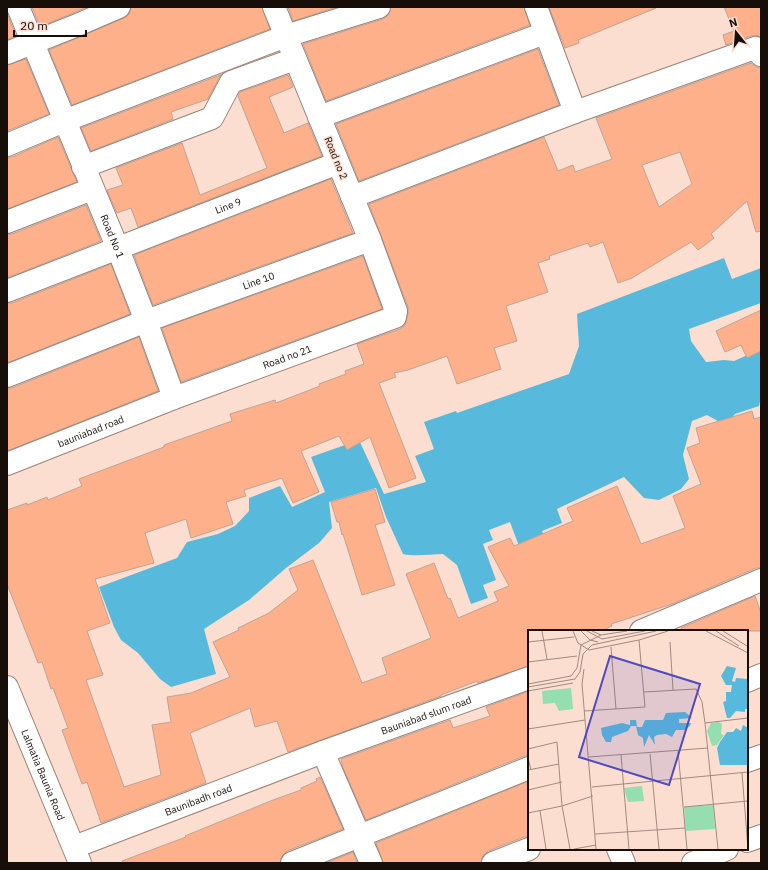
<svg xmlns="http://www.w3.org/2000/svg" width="768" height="870" viewBox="0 0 768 870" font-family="'IBM Plex Sans',sans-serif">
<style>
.water{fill:#57badd}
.building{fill:#feb08a;stroke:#bea396;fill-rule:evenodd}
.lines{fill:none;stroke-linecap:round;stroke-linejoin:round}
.minor-casing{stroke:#9d8276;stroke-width:24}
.minor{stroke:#fff;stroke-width:22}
.labels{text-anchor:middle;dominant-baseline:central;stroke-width:3;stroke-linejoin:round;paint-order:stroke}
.street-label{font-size:10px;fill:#170e09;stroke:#fbded0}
.inset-road{fill:none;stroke:#a08b80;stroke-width:1}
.view{fill:#5149c0;fill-opacity:0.15;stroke:#5149c0;stroke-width:2}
.inset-edge{fill:none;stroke:#170e09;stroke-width:2}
</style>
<rect width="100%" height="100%" fill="#fbded0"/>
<path class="water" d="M724 258 732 279 761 268V303L689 329 691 341 706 362 724 360 734 361 761 349V383L760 384 761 397 759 406 735 414 730 420 723 424 707 415 692 421 683 455 689 479 681 489 659 500 644 498 624 477 557 509 562 523 542 531 564 589 531 578 510 522 489 530 493 540 483 544 496 580 483 585 488 598 471 604 481 632 457 565 443 554C430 554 416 557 403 554L386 517 376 488 329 502 332 528 319 543 286 568 249 600 204 629 216 674 171 687 160 679 138 653 121 640 114 627 99 587 177 558 187 542 218 534 235 526 249 511V498L280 486 292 507 325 492 311 457 359 440 384 494 426 482 415 456 434 449 424 422 456 411 457 413 569 374 579 346 577 314Z"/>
<g class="building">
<polygon points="32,7 87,7 40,27"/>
<polygon points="131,7 262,7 270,29 72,105 49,50 124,18 129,14"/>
<polygon points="288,7 337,7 293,21"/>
<polygon points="391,7 524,7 530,25 326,101 303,44 383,19 388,15"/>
<polygon points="549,7 656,7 656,8 578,40 579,43 565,48"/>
<polygon points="724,7 761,7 761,38 758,36 751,36 726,45 723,35 734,31"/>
<polygon points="7,13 16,36 7,40"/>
<polygon points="538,49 559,105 359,181 336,124"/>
<polygon points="26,59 49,114 7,131 7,65"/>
<path d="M751 63 756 67H761V231L756 232 747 201 711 234 714 238 698 250 691 242 632 278 618 283 603 242 590 247 588 243 549 256 550 259 538 263 548 292 506 306 517 341 494 348 501 369 457 384 447 356 408 370 394 373 396 377 379 383 416 478 389 488 370 437 347 450 339 436 301 451 319 492 293 503 282 478 244 490 246 496 226 502 233 524 191 538 186 519 145 533 154 563 95 579 110 623 87 631 103 675 86 680 124 787 161 775 152 725 171 722 167 697 191 693 230 677 213 642 239 630 238 628 269 613 298 590 289 569 313 560 362 683 387 674 382 658 431 638 406 574 434 563 448 599 450 598 458 618 498 601 494 592 509 586 488 547 510 538 514 546 573 521 567 508 617 486 641 544 685 528 673 496 701 484 687 448 700 443 696 428 752 411 754 419 761 417V568H756L672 604 611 624 612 626 601 631H529V666L478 683 477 681 441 695V696L288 752 277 721 255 727 250 708 190 733 206 783 101 823 87 782 82 784 62 730 68 728 53 688 51 689 42 662 38 663 7 584V510L27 503V505L47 497 48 500 82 486 79 479 164 447V445L232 421 230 414 275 400 276 403 320 386 319 384 346 374 345 371 364 364 357 344 400 329 405 325 408 313V307L369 204 544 137 558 171 573 165 575 172 612 159 596 118ZM680 152 692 184 659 207 642 165Z"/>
<polygon points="223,74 220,76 208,99 171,112 173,119 91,151 81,128"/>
<polygon points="288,75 293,87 269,97 284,133 308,123 322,156 138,227 131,208 117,213 107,190 123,185 116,168 182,143 200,195 267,168 238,96 240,92"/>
<polygon points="58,137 77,182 7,209 7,157 12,157"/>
<polygon points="331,179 353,233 153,305 134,255"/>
<polygon points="86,205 101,241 7,278 7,234 12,234"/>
<polygon points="363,256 382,309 181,382 162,328"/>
<polygon points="111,264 130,314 7,363 7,303 12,303"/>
<polygon points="761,310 761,351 747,358 741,345 725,352 716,331"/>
<polygon points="139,337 158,391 7,451 7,388 12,388"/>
<polygon points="375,489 385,522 375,525 395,585 362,595 343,534 342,535 339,522 337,522 331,502"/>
<polygon points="755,596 761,613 761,631 682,631 681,628"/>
<polygon points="529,691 529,756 524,756 366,820 343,768 341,759 450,720 453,728 490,716 486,707"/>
<polygon points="320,777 343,829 287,851 282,856 280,863 123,863 122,861 186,837 185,836 273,800 301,790 301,788 317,781 316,779"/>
<polygon points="529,781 529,837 524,837 488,851 483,856 481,863 383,863 376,843"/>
<polygon points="353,852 357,863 326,863"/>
</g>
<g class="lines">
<defs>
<g id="minor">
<path id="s1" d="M18 7 118 249 146 321 174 398"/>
<polyline points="536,7 575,112"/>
<polyline points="7,53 75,26 119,7"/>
<polyline points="319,117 545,33"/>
<polyline points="7,145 64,121 286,36 379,7"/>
<polyline points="83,167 212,118 231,82 295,59"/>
<polyline points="352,197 575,112 755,48 761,55"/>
<polyline points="7,222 92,189"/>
<path id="s2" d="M7 291 338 163"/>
<path id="s3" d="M7 376 146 321 370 240"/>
<path id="s4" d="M7 464 174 398 395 317 396 311 370 240 274 7"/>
<polyline points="641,631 761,580"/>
<polyline points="747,681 761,675"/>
<path id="s5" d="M7 687 80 863"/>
<polyline points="323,752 371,863"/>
<polyline points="747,761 761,756"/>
<polyline points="747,841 761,836"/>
<path id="s6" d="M74 847 323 752 529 678"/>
<polyline points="618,849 624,863"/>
<polyline points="292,863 529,768"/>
<polyline points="493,863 529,849"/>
<polyline points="693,863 727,849"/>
</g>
</defs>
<use href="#minor" class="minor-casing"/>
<use href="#minor" class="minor"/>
</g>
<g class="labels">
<g class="street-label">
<text transform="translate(336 158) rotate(68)">Road no 2</text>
<text stroke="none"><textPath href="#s2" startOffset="237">Line 9</textPath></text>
<text stroke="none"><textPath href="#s1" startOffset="248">Road No 1</textPath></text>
<text stroke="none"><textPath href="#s3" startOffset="269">Line 10</textPath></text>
<text stroke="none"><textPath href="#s4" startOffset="300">Road no 21</textPath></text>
<text stroke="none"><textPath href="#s4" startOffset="90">bauniabad road</textPath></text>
<text stroke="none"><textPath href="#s6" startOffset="376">Bauniabad slum road</textPath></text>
<text stroke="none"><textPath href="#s5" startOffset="95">Lalmatia Baunia Road</textPath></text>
<text stroke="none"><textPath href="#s6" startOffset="133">Baunibadh road</textPath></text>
</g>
</g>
<g transform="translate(528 630)">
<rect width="220" height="220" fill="#fbded0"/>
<path d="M43 58 45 79 31 81 27 73 15 74 14 61ZM190 92 194 94 193 104 196 105 189 115 184 116 179 101 183 93ZM114 156 116 171 100 172 96 158ZM185 175 187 199 158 201 156 177Z" fill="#94deaf"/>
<path d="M199 36 208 38 204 51 207 52 208 48 220 49V79H217V82L208 81 202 88H199L195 72 198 71V62H203L204 55H198L193 46ZM157 82 164 88 151 89V93H163L162 96 156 100H148L144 107 138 104 129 105 126 107 127 115 121 105 116 117 115 108 110 105 108 96H103L100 101 84 107 83 112H78L74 105 73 98 94 93 102 95V90H108L109 97H114L117 90H135L138 83ZM215 95 220 98V135H192L189 118 192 112 199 102H205L208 98 213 101Z" fill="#57badd"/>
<path class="inset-road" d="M14 1 19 29M45 1 50 13 61 20 111 10 140 1M53 1 62 10 70 12M59 1 74 9 117 1M64 1 73 5 99 1M178 1 220 23M188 1 211 16M195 1 219 16M0 12 46 7M142 12 145 60M83 17 88 79M0 32 49 26M56 39 54 54 68 219M0 54 43 46 49 38 53 15 73 5M0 57 47 49 52 42 55 24 64 15 128 1M0 61 45 53M116 62 168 59 174 72 177 93 190 219M56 81 117 77 111 10M177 93 220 88M0 99 57 90M0 119 29 112 34 176 42 219M150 121 159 219M122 124 131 219M93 125 101 219M61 127 180 118M0 128 3 140M0 140 31 134M214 143 220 219M64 157 220 142M0 160 34 152M156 177 220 171M12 181 18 219M0 183 34 176 65 166M67 204 157 198M46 219 68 215"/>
<path class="view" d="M82 26 172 54 141 155 51 127Z"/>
<rect width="220" height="220" class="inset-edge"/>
</g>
<rect width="768" height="870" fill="none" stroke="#170e09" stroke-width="16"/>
<g transform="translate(736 32) rotate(343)" stroke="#fbded0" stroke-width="3" paint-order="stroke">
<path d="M0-3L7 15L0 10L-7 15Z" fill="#170e09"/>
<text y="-6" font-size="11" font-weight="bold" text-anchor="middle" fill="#170e09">N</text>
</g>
<path d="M14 30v6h72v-6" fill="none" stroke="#170e09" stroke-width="2"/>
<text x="20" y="30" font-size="12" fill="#170e09" stroke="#fbded0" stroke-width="3" paint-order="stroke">20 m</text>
</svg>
